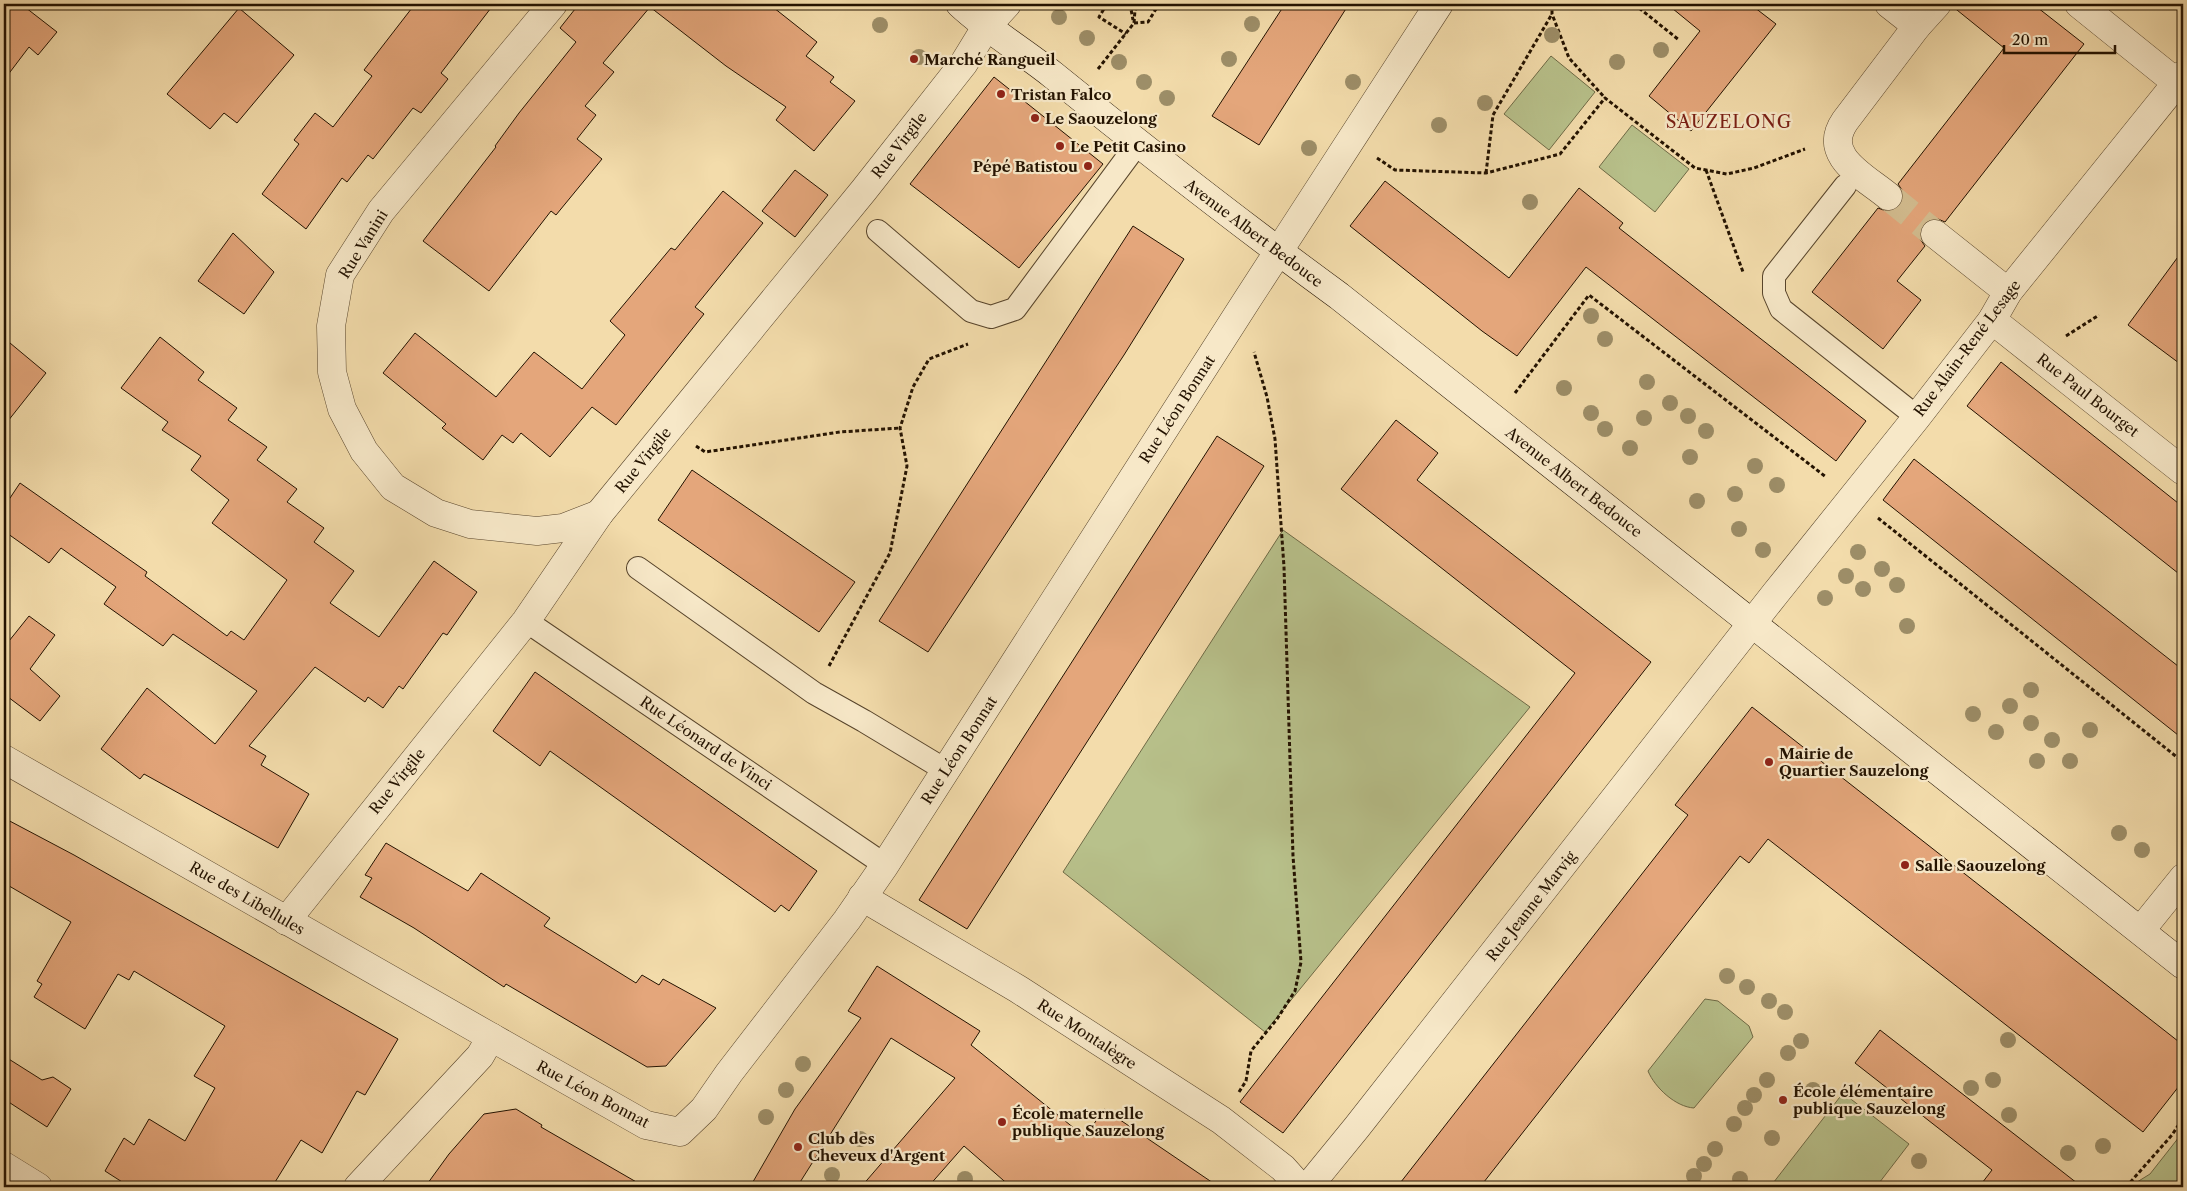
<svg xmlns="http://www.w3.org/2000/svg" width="2187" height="1191" viewBox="0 0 2187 1191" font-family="'Libre Caslon Text',serif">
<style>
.green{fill:#b8c18b;stroke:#6e6a46}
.building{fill:#e4a67b;stroke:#231200}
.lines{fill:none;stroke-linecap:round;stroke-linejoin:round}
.street-tunnel{stroke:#d4be91;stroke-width:28;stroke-dasharray:28 14;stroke-linecap:butt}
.lane-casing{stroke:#57442b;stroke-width:24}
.street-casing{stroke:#57442b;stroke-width:29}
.secondary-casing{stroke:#231200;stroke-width:29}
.path{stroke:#231200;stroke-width:3;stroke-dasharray:4 2.5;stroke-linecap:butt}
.lane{stroke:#f7e8c8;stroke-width:22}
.street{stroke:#f7e8c8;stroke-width:28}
.secondary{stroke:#f7e8c8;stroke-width:28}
.tree{fill:#9d8e68}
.poi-dot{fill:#8f2418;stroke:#f7e8c8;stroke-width:2}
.labels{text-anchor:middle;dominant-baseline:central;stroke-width:4.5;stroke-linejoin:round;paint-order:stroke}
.poi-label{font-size:15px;font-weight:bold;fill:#231200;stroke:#f7e8c8;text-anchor:start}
.street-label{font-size:15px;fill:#231200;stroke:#f7e8c8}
.quarter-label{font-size:18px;letter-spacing:1px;fill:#7a1f14;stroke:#f7e8c8}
</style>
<rect width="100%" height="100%" fill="#f3dcab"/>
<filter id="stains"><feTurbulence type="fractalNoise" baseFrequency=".004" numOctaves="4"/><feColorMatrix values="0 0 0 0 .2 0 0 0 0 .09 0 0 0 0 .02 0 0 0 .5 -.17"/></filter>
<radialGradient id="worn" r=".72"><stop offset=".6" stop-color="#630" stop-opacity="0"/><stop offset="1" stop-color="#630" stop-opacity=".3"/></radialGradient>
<g class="green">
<polygon points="1551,56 1595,92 1549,150 1504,114"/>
<polygon points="1632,125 1689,169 1655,212 1599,167"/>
<polygon points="1283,530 1530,707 1265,1032 1063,872"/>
<path d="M1705 999 1718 1001 1749 1026 1753 1037 1694 1108C1676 1107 1655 1088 1648 1071Z"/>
<polygon points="1843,1093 1909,1144 1876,1187 1770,1187"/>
<polygon points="2183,1132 2183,1187 2129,1187 2150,1174"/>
</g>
<g class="building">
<polygon points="4,4 21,4 57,32 38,55 29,47 4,80"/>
<polygon points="415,4 494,4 441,73 448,79 421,113 413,108 373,159 368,155 347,182 342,178 306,229 262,194 299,144 294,140 315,113 333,127 372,76 364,70"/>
<polygon points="579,4 769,4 817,42 806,56 834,77 830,82 855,101 814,151 776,120 786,107 726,66 650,7 603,63 614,72 585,106 596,115 577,139 602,159 556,215 551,211 489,291 423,241 496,147 495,146 519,113 576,42 560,28"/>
<polygon points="1285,4 1349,4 1259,145 1212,116"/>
<polygon points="1667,4 1750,4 1776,24 1691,131 1649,96 1700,31"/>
<polygon points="1952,4 2033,4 2084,44 1945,222 1938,219 1930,219 1923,225 1920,231 1920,239 1925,246 1897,281 1921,300 1883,349 1812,292 1878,208 1886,211 1894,210 1900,206 1903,198 1902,190 1898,184 2004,48 1952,6"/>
<polygon points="239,8 294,55 237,123 224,113 210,129 167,94"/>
<polygon points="994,77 1103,164 1019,268 910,184"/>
<polygon points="795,170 828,195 795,237 762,211"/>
<polygon points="1385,181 1509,278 1579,188 1623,223 1619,228 1866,421 1836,461 1586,267 1517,356 1482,331 1350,226"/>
<polygon points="723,191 763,223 695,307 704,314 616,425 592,407 550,457 521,433 513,443 502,435 483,460 442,428 446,424 383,373 415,333 496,397 534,352 582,389 625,335 610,321 671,248 675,250"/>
<polygon points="1133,226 1184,259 1124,355 928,652 879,621"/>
<polygon points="233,233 274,272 244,314 198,281"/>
<polygon points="2183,250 2183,366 2128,325"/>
<polygon points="160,337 204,372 198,380 237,408 228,420 267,447 257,460 297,489 287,502 324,528 314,542 354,571 330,603 379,637 434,561 477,592 447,635 443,633 403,689 399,686 383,708 368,697 365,702 315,667 249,746 266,756 261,765 309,794 278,848 144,774 140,779 101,749 147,688 215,744 257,691 173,634 163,646 104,604 116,587 61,548 49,563 4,531 4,507 20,483 147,572 145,576 227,636 231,631 244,640 287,580 212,523 229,500 191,470 201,456 162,430 168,422 121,388"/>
<polygon points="4,338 46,373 4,426"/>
<polygon points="2001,362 2183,507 2183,577 1967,406"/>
<polygon points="1396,420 1438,453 1417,480 1651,662 1283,1133 1240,1102 1575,673 1341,489"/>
<polygon points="1217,436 1264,466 967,929 919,900"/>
<polygon points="1914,459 2183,670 2183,739 1883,500"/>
<polygon points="692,470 855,582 819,632 658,520"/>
<polygon points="29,616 55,635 30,669 60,696 40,721 8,697 4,703 4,645 5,646"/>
<polygon points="535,672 817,871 789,911 781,905 775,912 550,751 540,766 493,731"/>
<polygon points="1752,707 2183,1045 2183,1081 2143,1132 1768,839 1749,863 1740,856 1480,1187 1397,1187 1688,815 1675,805"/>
<polygon points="4,818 74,855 398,1039 365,1095 357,1091 322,1153 301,1140 272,1187 130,1187 105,1171 124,1138 134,1145 149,1119 185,1141 215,1088 194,1076 225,1026 134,971 129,980 118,974 85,1029 34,997 42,984 37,981 71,922 4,883"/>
<polygon points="386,843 468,891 481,873 550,918 544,926 636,983 642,975 659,985 663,979 716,1008 666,1066 647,1067 506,984 504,987 414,928 360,897 372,878 365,875"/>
<polygon points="877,966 980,1031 971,1045 1085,1137 1104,1109 1219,1187 1011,1187 964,1146 928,1187 861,1187 955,1078 891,1038 797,1187 750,1187 795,1109 861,1018 848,1011"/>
<polygon points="1880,1030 2018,1137 2082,1187 1979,1187 1992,1170 1855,1063"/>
<polygon points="4,1056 42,1080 53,1077 71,1089 47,1127 4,1099"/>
<polygon points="516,1109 542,1125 541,1127 645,1187 425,1187 449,1154 484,1114"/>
</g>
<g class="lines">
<polyline class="street-tunnel" points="1888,196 1935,234"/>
<defs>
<g id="lane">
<polyline points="1845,186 1774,276 1774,293 1781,309 1917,417"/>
<polyline points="878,231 971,311 991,317 1015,309 1138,143"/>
<polyline points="638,568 814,693 864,721 947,771"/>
<polyline points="526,621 885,865"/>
</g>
<g id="street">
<polyline points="553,4 381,211 340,275 331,326 332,372 342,409 364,451 393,487 436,513 470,524 537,531 563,528 599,514"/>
<polyline points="2079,4 2177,83"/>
<polyline points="1917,26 1937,4"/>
<path d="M1888 196C1864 176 1821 156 1845 121L1917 26 1889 4"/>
<polyline points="1935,234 2008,292"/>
<polyline points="1992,320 2183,471"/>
<polyline points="4,759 491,1037"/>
<polyline points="862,897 1018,989 1221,1120 1283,1168 1300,1187"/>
<polyline points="286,921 526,621 599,514 864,190 964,63 986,27 1007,4"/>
<polyline points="2141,930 2183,878"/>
<polyline points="4,1166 38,1187"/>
<polyline points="358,1187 480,1056 491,1037 646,1125 680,1132 704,1109 729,1073 847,920 885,865 1247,300 1439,4"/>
<polyline points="1308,1187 1357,1127 1775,594 1917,417 1992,320 2008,292 2183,75"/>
</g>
<path id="secondary" d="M960 4C989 31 1023 51 1053 75 1147 151 1242 225 1339 296L2183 965"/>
</defs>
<use href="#lane" class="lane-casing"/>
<use href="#street" class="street-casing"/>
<use href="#secondary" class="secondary-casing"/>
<g class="path">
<polyline points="1107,4 1099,17 1126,34"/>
<polyline points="1130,4 1133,20"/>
<polyline points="1552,4 1552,14 1569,58 1605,98"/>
<polyline points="1634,4 1679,40"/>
<polyline points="1134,23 1148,22 1159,4"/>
<polyline points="1098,69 1134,23 1135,10 1139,4"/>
<polyline points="1377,158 1395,170 1486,173 1560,154 1605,98 1695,168 1727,174 1754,168 1805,149"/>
<polyline points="1706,170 1743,272"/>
<polyline points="1486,173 1493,115 1552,14"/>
<polyline points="2066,336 2099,315"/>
<polyline points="1515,393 1589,295 1826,477"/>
<polyline points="696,446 705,452 840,432 900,428"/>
<polyline points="1878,518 2183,762"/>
<polyline points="829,666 890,553 907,466 900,428 913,387 929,359 968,344"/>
<polyline points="1239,1092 1246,1081 1251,1051 1277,1019 1295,991 1301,962 1293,856 1284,567 1275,439 1267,397 1254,352"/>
<polyline points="2126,1187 2172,1135 2183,1118"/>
</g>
<use href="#lane" class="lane"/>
<use href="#street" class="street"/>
<use href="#secondary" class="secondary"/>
</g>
<g class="tree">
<circle cx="1059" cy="17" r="8"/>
<circle cx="1252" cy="24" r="8"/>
<circle cx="880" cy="25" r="8"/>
<circle cx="1552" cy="35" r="8"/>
<circle cx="1087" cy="38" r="8"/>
<circle cx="1661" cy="50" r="8"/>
<circle cx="919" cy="57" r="8"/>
<circle cx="1229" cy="59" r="8"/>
<circle cx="1119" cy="62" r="8"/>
<circle cx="1617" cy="62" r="8"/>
<circle cx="1144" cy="82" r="8"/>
<circle cx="1353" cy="82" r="8"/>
<circle cx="1167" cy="98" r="8"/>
<circle cx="1485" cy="103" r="8"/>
<circle cx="1439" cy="125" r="8"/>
<circle cx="1309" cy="148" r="8"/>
<circle cx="1530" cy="202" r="8"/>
<circle cx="1591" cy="316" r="8"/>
<circle cx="1605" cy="339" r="8"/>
<circle cx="1647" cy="382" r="8"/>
<circle cx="1564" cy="388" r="8"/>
<circle cx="1670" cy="403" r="8"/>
<circle cx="1591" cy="413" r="8"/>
<circle cx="1688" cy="416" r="8"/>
<circle cx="1644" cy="418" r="8"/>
<circle cx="1605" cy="429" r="8"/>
<circle cx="1706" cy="431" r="8"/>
<circle cx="1630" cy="448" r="8"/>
<circle cx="1690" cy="457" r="8"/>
<circle cx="1755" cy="466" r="8"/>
<circle cx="1777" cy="485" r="8"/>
<circle cx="1735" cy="494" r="8"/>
<circle cx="1697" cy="501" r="8"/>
<circle cx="1739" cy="529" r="8"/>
<circle cx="1763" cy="550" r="8"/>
<circle cx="1858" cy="552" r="8"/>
<circle cx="1882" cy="569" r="8"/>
<circle cx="1846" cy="576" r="8"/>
<circle cx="1897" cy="585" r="8"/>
<circle cx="1863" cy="589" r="8"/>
<circle cx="1825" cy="598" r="8"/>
<circle cx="1907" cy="626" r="8"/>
<circle cx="2031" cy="690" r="8"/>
<circle cx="2010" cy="706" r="8"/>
<circle cx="1973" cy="714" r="8"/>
<circle cx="2031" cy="723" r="8"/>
<circle cx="2090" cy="730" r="8"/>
<circle cx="1996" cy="732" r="8"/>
<circle cx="2052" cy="740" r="8"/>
<circle cx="2037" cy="761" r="8"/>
<circle cx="2070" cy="761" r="8"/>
<circle cx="2119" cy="833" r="8"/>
<circle cx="2142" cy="850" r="8"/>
<circle cx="1727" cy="976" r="8"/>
<circle cx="1747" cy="987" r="8"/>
<circle cx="1769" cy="1001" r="8"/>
<circle cx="1785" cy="1012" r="8"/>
<circle cx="2008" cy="1040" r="8"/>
<circle cx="1801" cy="1041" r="8"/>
<circle cx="1788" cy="1053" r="8"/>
<circle cx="803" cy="1064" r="8"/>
<circle cx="1767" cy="1080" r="8"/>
<circle cx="1993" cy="1080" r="8"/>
<circle cx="1971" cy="1088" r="8"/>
<circle cx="786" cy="1090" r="8"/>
<circle cx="1813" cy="1090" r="8"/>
<circle cx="1754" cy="1095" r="8"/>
<circle cx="1745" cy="1108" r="8"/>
<circle cx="2009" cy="1115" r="8"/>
<circle cx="766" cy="1117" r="8"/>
<circle cx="1734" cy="1124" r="8"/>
<circle cx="1772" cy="1138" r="8"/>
<circle cx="860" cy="1139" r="8"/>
<circle cx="2103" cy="1146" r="8"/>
<circle cx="1715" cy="1149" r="8"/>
<circle cx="2068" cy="1153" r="8"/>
<circle cx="1919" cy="1161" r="8"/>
<circle cx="1704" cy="1164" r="8"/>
<circle cx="832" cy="1175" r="8"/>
<circle cx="1694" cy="1176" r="8"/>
<circle cx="965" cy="1179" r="8"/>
<circle cx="1740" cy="1179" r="8"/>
</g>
<g class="poi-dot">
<circle cx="914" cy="59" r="5"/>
<circle cx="1001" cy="94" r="5"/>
<circle cx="1035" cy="118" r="5"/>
<circle cx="1060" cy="146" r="5"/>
<circle cx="1088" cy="166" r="5"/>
<circle cx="1769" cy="762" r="5"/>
<circle cx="1905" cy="865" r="5"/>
<circle cx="1783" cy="1100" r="5"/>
<circle cx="1002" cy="1122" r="5"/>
<circle cx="798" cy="1147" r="5"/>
</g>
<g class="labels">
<g class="poi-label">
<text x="924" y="59">Marché Rangueil</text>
<text x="1011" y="94">Tristan Falco</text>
<text x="1045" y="118">Le Saouzelong</text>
<text x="1070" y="146">Le Petit Casino</text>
<text x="1078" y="166" text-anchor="end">Pépé Batistou</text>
<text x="1779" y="753">Mairie de<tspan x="1779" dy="17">Quartier Sauzelong</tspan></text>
<text x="1915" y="865">Salle Saouzelong</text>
<text x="1793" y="1091">École élémentaire<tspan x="1793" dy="17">publique Sauzelong</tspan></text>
<text x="1012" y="1113">École maternelle<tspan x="1012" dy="17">publique Sauzelong</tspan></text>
<text x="808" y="1138">Club des<tspan x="808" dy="17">Cheveux d'Argent</tspan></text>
</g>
<g class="street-label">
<text transform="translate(899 145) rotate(-52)">Rue Virgile</text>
<text transform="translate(1254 233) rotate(37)">Avenue Albert Bedouce</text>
<text transform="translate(363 244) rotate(-58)">Rue Vanini</text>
<text transform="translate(1967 348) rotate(-53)">Rue Alain-René Lesage</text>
<text transform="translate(2088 395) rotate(38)">Rue Paul Bourget</text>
<text transform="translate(1177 409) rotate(-57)">Rue Léon Bonnat</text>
<text transform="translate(643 460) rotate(-51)">Rue Virgile</text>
<text transform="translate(1574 482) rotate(38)">Avenue Albert Bedouce</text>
<text transform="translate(706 743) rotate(34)">Rue Léonard de Vinci</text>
<text transform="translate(959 750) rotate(-57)">Rue Léon Bonnat</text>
<text transform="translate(397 781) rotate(-51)">Rue Virgile</text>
<text transform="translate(247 898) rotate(30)">Rue des Libellules</text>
<text transform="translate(1531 906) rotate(-52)">Rue Jeanne Marvig</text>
<text transform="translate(1087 1034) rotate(33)">Rue Montalègre</text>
<text transform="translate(593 1094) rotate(28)">Rue Léon Bonnat</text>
</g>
<g class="quarter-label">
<text x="1729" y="122">SAUZELONG</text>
</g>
</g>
<rect width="2187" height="1191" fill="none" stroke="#f3dcab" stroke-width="20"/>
<rect x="5" y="5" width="2177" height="1181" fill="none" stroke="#231200" stroke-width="2.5"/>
<rect x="10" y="10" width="2167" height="1171" fill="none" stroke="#231200"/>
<path d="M2004 45v8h111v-8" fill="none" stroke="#231200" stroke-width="2.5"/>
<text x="2012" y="45" font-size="15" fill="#231200" stroke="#f7e8c8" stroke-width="4" paint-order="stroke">20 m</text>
<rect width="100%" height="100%" filter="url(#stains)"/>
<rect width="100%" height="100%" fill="url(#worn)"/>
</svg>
